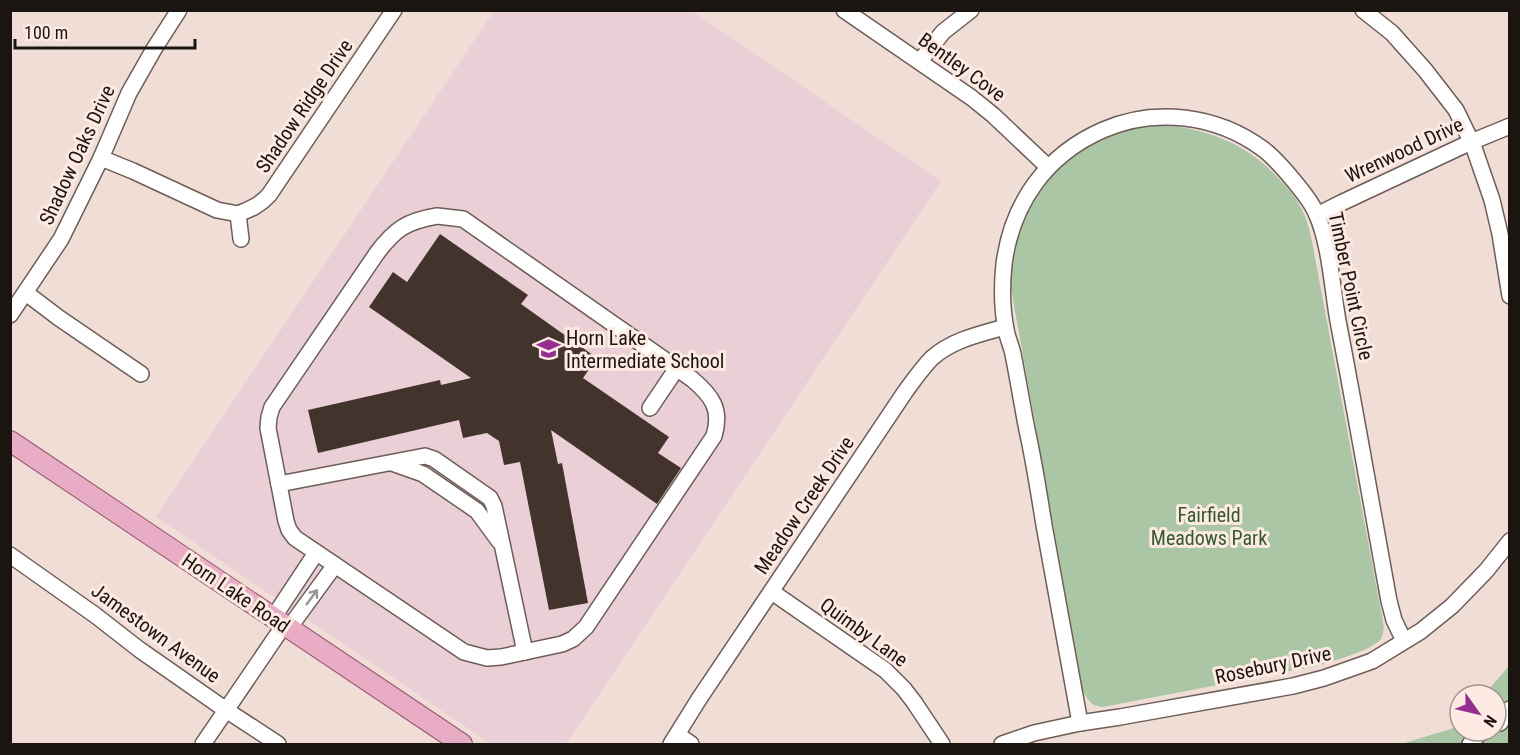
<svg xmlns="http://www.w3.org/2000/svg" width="1520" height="755" viewBox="0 0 1520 755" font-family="'Roboto Condensed',sans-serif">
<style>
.education{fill:#ead0d6}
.green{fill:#aac6a4}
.building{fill:#42332d}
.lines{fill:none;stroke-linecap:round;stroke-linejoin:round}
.minor-casing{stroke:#6d5d56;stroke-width:18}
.major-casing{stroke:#96546e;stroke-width:22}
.minor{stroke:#fff;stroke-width:15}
.major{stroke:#e8adc5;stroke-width:20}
.oneway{stroke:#989694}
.labels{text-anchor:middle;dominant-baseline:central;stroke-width:6;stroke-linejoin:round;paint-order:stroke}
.street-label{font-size:20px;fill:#1b1512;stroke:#fdeae2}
.poi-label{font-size:20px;fill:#1b1512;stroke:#fdeae2;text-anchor:start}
.park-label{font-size:20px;fill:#335a2b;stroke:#fdeae2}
</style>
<rect width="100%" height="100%" fill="#f0ddd5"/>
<polygon class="education" points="494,11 692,11 941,181 566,744 491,744 156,517"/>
<g class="green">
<path d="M1166 125C1213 131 1249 145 1281 181 1291 191 1299 202 1305 216 1309 226 1311 237 1313 247L1384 627C1383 631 1383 637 1380 640 1370 651 1332 661 1317 666L1103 707C1091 706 1089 701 1083 692L1010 283V266L1016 231 1042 183 1071 155 1096 141 1125 129Z"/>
<polygon points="1509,666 1509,744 1401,744 1454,728 1460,722 1460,731 1496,731 1496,695 1484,695"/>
</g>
<polygon class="building" points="440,234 528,295 521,304 597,358 583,378 669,437 658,453 681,468 657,504 551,430 558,464 562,463 588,603 549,610 520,462 504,465 499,441 487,433 463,438 459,420 318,453 308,410 440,380 441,385 471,378 369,307 393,272 407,282"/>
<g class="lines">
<defs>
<g id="minor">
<polyline points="844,10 972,98 993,115 1048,167"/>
<polyline points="1363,10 1392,33 1425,70 1456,110 1473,145 1492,200 1500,234 1510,296"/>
<polyline points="920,61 943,32 971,10"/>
<polyline points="101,158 133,171 217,210 238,214"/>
<polyline points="1317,215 1341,203 1471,142 1510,126"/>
<path d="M437 216 463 219 692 379C712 396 722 409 714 436L586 627 573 639 562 644 501 657 487 658 464 652 295 538 289 530 286 521 268 428 269 417 272 407 377 253C395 229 407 221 437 216Z"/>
<path d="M241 239 238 214C251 209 260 205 269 195L394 10"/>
<polyline points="26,293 59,318 141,374"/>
<polyline points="10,315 61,239 101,158 129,93 154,49 179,10"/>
<polyline points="650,408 677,368"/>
<polyline points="392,463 423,474 477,511 499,541"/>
<polyline points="279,484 425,456 434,459 490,498 494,506 525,652"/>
<polyline points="10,555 95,615 140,650 226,710 278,744"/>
<polyline points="772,592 885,670 904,689 914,702 942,744"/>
<polyline points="273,618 316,553"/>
<polyline points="289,628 335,565"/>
<path d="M1080 723C1068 657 1056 591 1044 525 1039 494 1034 461 1027 430 1022 404 1018 379 1013 354 1011 345 1007 337 1006 329 1002 309 1002 283 1004 264 1012 203 1046 155 1103 130 1155 107 1217 115 1263 149 1275 158 1285 170 1294 181 1302 191 1311 201 1316 213 1330 244 1332 287 1338 321 1356 414 1372 508 1389 601L1394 620 1404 641"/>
<polyline points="1500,723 1510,709"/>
<polyline points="678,735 691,744"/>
<polyline points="203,744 284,625"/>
<path d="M671 744 699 699 905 392C913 381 922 368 932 358 952 340 980 334 1005 327"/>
<polyline points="1002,744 1034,733 1080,723 1120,717 1293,686 1324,678 1372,661 1421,631 1452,606 1486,571 1510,541"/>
<polyline points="1470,744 1482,731"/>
</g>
<polyline id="major" points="10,441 462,744"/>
</defs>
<use href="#minor" class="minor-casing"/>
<use href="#major" class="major-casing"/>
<use href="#minor" class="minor"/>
<use href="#major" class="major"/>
</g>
<defs><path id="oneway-shaft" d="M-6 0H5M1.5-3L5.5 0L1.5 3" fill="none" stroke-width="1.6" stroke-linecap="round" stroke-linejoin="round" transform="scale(1.5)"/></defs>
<use class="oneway" href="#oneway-shaft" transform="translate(312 597) rotate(-54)"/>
<defs>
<symbol id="school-bare" viewBox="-9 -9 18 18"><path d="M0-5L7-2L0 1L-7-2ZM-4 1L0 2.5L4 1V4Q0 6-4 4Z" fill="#962e91" stroke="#fdeae2" stroke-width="2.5" paint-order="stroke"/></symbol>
</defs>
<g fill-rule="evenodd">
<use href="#school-bare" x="532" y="332" width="33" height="33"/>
</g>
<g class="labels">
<g class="street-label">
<text transform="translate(962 67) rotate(36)">Bentley Cove</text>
<text transform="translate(304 106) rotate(-56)">Shadow Ridge Drive</text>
<text transform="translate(1404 150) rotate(-25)">Wrenwood Drive</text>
<text transform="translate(77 155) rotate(-65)">Shadow Oaks Drive</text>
<text transform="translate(1351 286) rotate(78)">Timber Point Circle</text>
<text transform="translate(804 505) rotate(-56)">Meadow Creek Drive</text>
<text transform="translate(236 593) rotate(34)">Horn Lake Road</text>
<text transform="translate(864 632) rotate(36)">Quimby Lane</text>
<text transform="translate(156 633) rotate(36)">Jamestown Avenue</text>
<text transform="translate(1273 665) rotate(-12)">Rosebury Drive</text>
</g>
<g class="poi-label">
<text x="566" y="338">Horn Lake<tspan x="566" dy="23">Intermediate School</tspan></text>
</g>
<g class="park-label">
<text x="1209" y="515">Fairfield<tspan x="1209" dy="23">Meadows Park</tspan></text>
</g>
</g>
<rect width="1520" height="755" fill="none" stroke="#1b1512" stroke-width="24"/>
<g transform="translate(1478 713) rotate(124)"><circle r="28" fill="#fdeae2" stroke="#a3958f" stroke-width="1.5"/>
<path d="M0-4.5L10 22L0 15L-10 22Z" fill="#962e91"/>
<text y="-9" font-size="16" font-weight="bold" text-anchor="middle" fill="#1b1512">N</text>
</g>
<path d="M15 39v9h180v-9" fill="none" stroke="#1b1512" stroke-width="3"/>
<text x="24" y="39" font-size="18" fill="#1b1512" stroke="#fdeae2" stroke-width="4.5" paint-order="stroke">100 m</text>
</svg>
